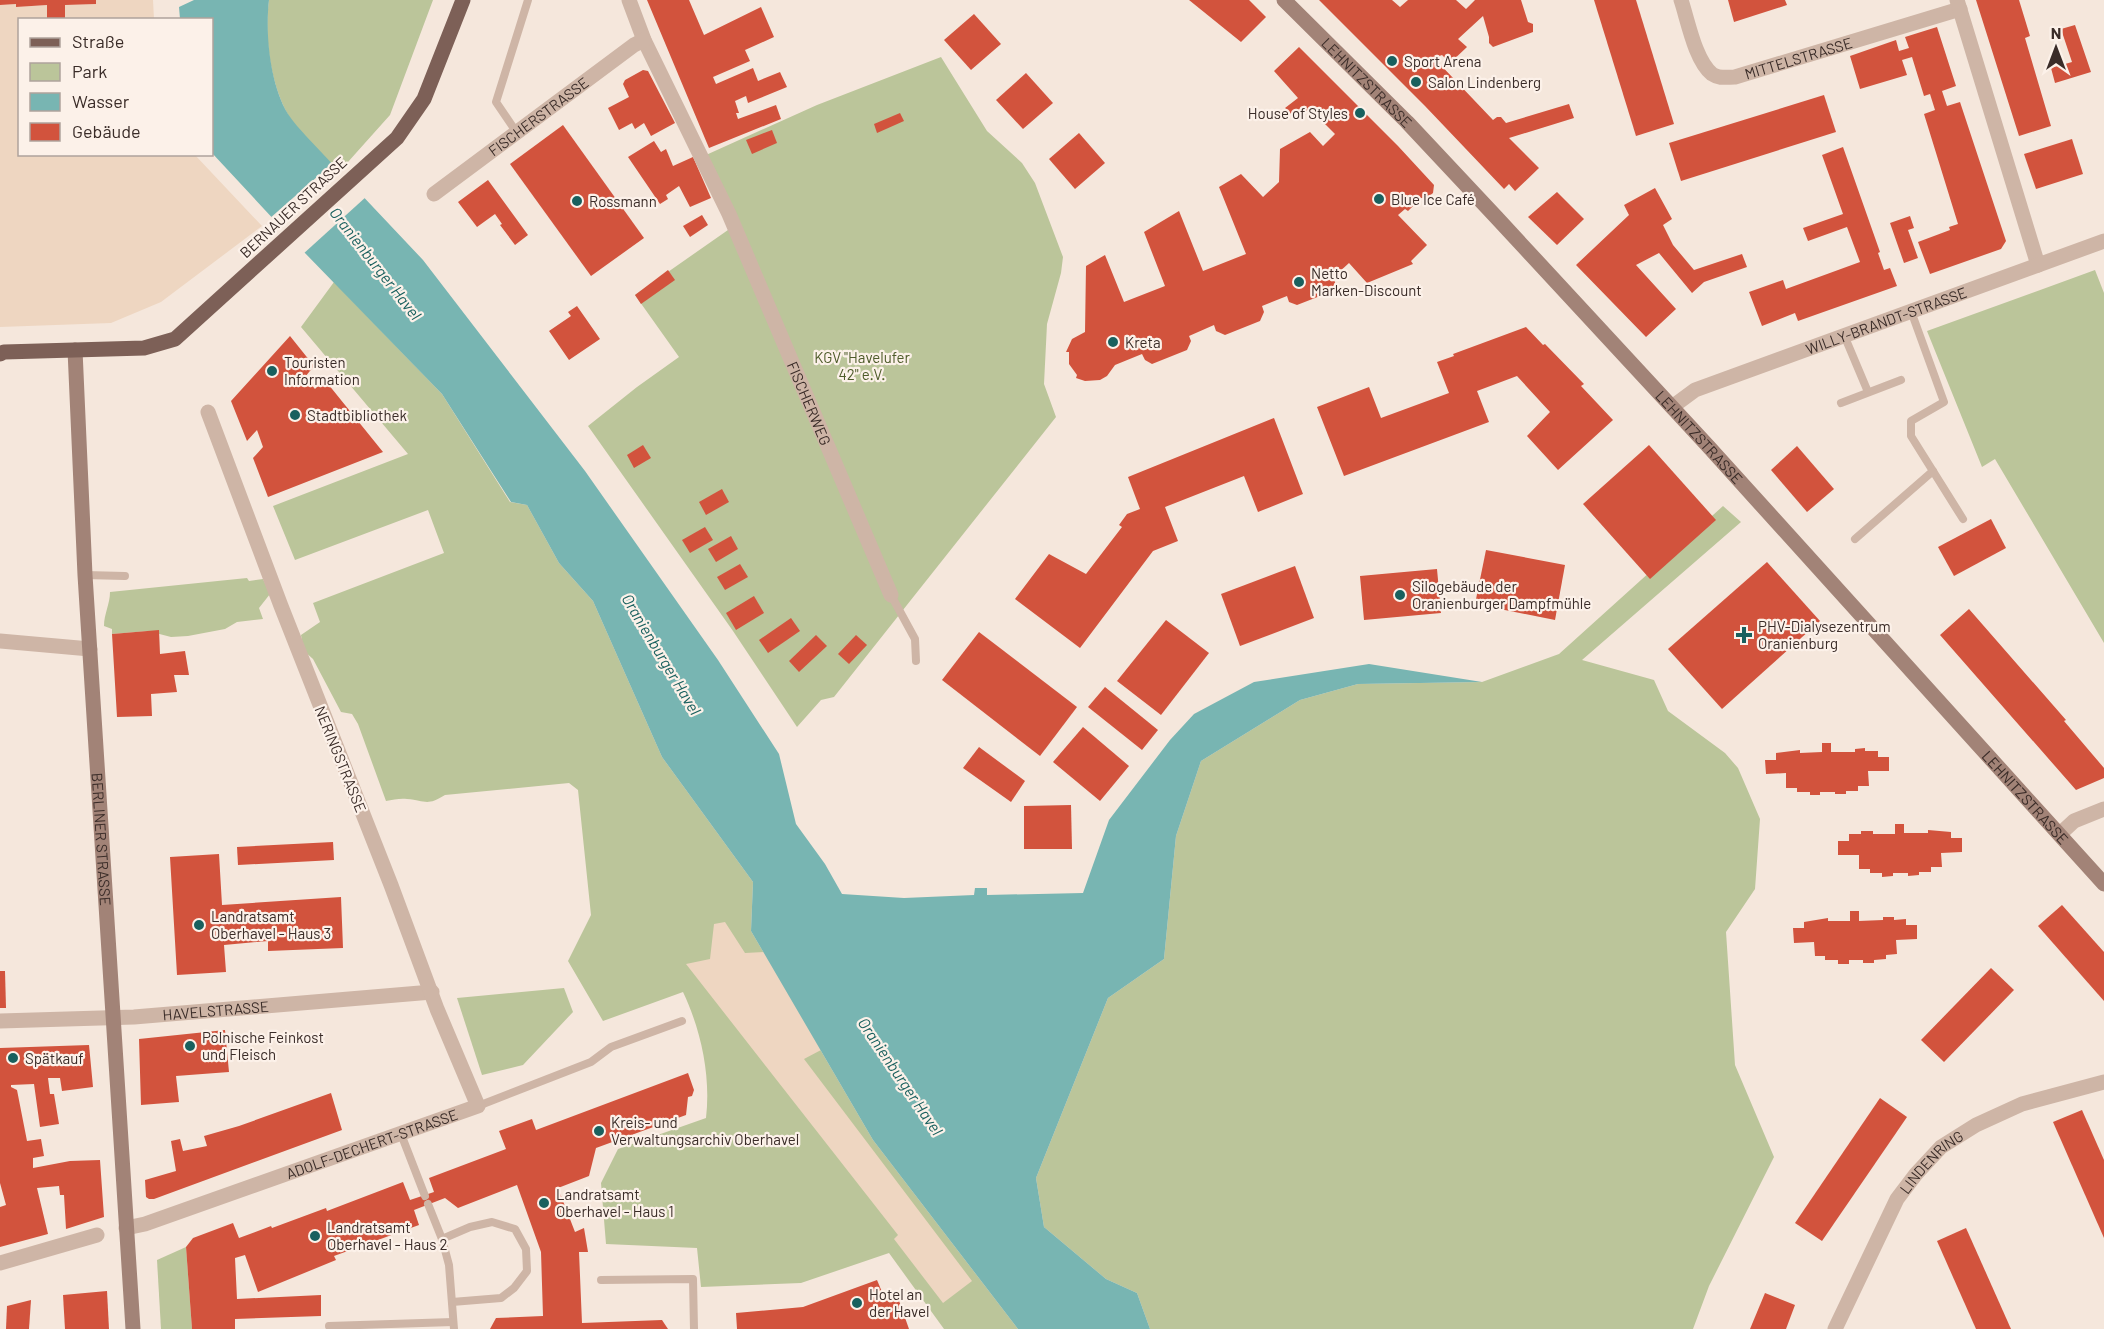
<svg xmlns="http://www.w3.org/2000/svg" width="2104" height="1329" viewBox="0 0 2104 1329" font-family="Barlow,sans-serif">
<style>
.green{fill:#bbc59a}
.plaza{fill:#eed6c1}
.water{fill:#78b5b2}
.pier{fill:#f5e7dc}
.building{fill:#d2533d}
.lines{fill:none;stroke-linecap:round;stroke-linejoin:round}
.lane{stroke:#ceb5a6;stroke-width:8}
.street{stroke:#ceb5a6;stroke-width:15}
.secondary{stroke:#a28377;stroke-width:15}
.primary{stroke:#7d6057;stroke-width:15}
.poi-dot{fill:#19605e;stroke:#fcf1e9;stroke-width:2}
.labels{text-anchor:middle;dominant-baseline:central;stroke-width:4.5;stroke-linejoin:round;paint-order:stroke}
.street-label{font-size:15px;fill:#3a2c28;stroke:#fcf1e9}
.poi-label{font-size:15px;fill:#3a2c28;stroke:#fcf1e9;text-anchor:start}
.park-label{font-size:15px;fill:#4d5b29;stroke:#fcf1e9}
.water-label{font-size:16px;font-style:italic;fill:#19605e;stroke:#fcf1e9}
</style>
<rect width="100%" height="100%" fill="#f5e7dc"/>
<g class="green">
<path d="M269 0H433L390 115 339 172C322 154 299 135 287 113 270 80 264 37 269 0Z"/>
<polygon points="941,57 987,131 1022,163 1035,183 1063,257 1061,273 1047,324 1044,384 1056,417 834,697 821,700 797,727 733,631 588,426 637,387 679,357 635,295 738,223 706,155 817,105"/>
<polygon points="2095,270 2104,293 2104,643 1995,459 1982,467 1927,331"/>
<path d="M334 282 442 394 510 502 527 505 559 563 593 601 662 757 753 882 751 931 873 1140 1018 1329H944L889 1253 801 1283 701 1287 697 1248 606 1244 601 1183 618 1149 706 1118C711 1076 701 1030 683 992L603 1021 568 961 591 915 578 790 569 783 445 795C426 807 425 800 407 799 400 798 393 800 386 801L358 724 352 714 341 712 313 659 304 651 301 635 320 622 313 603 444 553 428 510 295 560 273 506 408 454 301 327Z"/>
<polygon points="1723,506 1741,522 1582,660 1654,680 1668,711 1725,753 1738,768 1760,819 1755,889 1726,932 1735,1065 1774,1157 1709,1286 1693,1329 1150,1329 1137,1293 1106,1279 1044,1227 1036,1178 1108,998 1164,959 1176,836 1201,761 1300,700 1358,684 1482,682 1559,654"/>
<path d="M247 578 249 581 263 579 270 594 259 608 263 619 237 622 225 629 188 636 171 637 148 631 112 634V629L104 626C104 614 110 604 110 592Z"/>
<polygon points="564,988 573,1012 523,1065 482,1075 457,998"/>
<polygon points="186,1247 192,1329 161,1329 157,1260"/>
</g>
<g class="plaza">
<polygon points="96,0 153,0 154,19 50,20 65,19 65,5 96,4"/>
<polygon points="16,4 16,7 47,5 47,19 20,20 20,154 195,155 262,226 161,302 111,323 0,327 0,5"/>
<polygon points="725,922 745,953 764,952 821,1050 804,1059 972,1281 943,1303 894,1239 898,1235 686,964 710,959 714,924"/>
</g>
<path class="water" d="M194 0H269C265 34 270 84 288 114 293 122 300 129 306 136L423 260 585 471 718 660 779 754 796 824 825 864 842 894 904 898 974 895 975 888H987V895L1083 893 1109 820 1170 740 1194 714 1254 682 1369 664 1482 682 1358 684 1300 700 1201 761 1176 836 1164 959 1108 998 1036 1178 1044 1227 1106 1279 1137 1293 1150 1329H1018L873 1140 751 931 753 882 662 757 593 601 559 563 527 505 511 502 442 394 304 252 212 153V20L180 19 179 7Z"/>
<polygon class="pier" points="334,162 367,196 302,255 269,219"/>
<g class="building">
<polygon points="0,0 96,0 96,4 65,5 65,19 47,20 47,5 16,7 16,4 0,5"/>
<polygon points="647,0 689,0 704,35 761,7 774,37 745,50 750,61 713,77 716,84 753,68 758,81 780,72 787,87 748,103 746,96 735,101 739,113 736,113 738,119 776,105 781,119 709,148"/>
<polygon points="1189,0 1249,0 1266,17 1241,42"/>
<polygon points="1319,0 1392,0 1400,7 1408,0 1456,0 1466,9 1475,0 1521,0 1528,22 1533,24 1533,32 1493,47 1489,43 1489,37 1483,16 1458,39 1467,47 1450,63 1442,55 1434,58 1493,120 1497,117 1501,117 1506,123 1569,104 1574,118 1509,138 1539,168 1515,191 1509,184 1504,189 1425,106"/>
<polygon points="1594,0 1636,0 1674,124 1636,136"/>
<polygon points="1728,0 1785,0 1787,5 1734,22"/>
<polygon points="1976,0 2019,0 2030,36 2025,38 2051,126 2019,136"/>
<polygon points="974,14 1001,44 971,70 944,40"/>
<polygon points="2075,25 2091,72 2055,83 2051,68 2072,62 2061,29"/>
<polygon points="1937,27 1956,86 1942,91 1947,106 1960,102 2006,241 2001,249 1930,274 1918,242 1950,230 1949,227 1958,224 1924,114 1935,110 1930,94 1924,96 1912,57 1902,60 1907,75 1860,89 1850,56 1896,40 1899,51 1909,48 1905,37"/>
<polygon points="1299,47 1398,146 1434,185 1433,193 1427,198 1421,198 1408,211 1405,209 1398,215 1427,245 1411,261 1413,264 1367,283 1349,263 1337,274 1340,278 1334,280 1336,285 1333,291 1297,305 1289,302 1287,296 1262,306 1264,312 1260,321 1225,335 1216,331 1214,325 1189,336 1191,341 1187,350 1152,364 1145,360 1142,354 1115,365 1107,376 1100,380 1085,381 1076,378 1077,375 1069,364 1069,352 1066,352 1072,339 1085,332 1086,266 1105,255 1124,302 1165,286 1144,232 1179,211 1203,271 1246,254 1219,187 1241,174 1263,197 1279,182 1280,149 1310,132 1323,146 1335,134 1310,109 1295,118 1285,108 1298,98 1274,71"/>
<polygon points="643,70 648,71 675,123 651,136 644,123 635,129 632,123 619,130 608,108 629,97 623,84 625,80"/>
<polygon points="1026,73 1053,103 1023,129 996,100"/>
<polygon points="1824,95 1836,132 1681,181 1669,143"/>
<polygon points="900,113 904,121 877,133 874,124"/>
<polygon points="563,125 644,238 591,276 510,164"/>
<polygon points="772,130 777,143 752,154 746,140"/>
<polygon points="1079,133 1105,163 1075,189 1049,159"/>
<polygon points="2072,139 2083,174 2036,189 2024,154"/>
<polygon points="654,141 661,152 666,149 673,166 693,157 711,198 690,207 679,186 666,195 668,199 660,204 628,157"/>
<polygon points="1843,147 1880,252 1878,253 1884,270 1890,268 1897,286 1798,321 1795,313 1762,326 1749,292 1783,280 1786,289 1860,262 1847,227 1808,241 1803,228 1843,214 1822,155"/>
<polygon points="488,180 528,235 515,245 500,225 502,224 495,214 477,227 458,202"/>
<polygon points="1655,188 1672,219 1663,225 1673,245 1694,270 1742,254 1747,267 1704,282 1692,293 1659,253 1636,265 1676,309 1646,337 1576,265 1629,215 1624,205"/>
<polygon points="1557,192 1584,219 1557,245 1528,217"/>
<polygon points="702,215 708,225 690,237 683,226"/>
<polygon points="1910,216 1914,228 1908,230 1918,258 1904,263 1890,223"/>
<polygon points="668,270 675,280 641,304 635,295"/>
<polygon points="577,306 600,339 569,360 549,331 571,316 568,312"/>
<polygon points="1526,327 1543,345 1545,344 1584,384 1581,386 1613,420 1558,470 1527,436 1550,412 1517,376 1477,391 1489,422 1344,476 1317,407 1369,387 1381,418 1449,393 1437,362 1454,356 1453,354"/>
<polygon points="290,336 314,366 305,377 315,389 324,379 383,452 268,497 253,458 263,447 257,430 247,441 231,401"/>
<polygon points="1274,418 1303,494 1258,512 1244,476 1165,507 1178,541 1153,551 1080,648 1015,599 1049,554 1086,574 1122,527 1119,525 1127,514 1140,509 1128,477"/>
<polygon points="643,445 651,458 634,468 627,455"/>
<polygon points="1649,445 1716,520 1650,579 1583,504"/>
<polygon points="1797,446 1834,489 1807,512 1771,470"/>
<polygon points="722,489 729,502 706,515 699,502"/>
<polygon points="1991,519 2006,548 1954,576 1938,547"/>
<polygon points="705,527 713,540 690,553 682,540"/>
<polygon points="731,536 738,549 716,562 708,549"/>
<polygon points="1486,550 1565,565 1555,620 1475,604"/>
<polygon points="1767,562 1820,621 1722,709 1668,649"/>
<polygon points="740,564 748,577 725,590 717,577"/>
<polygon points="1295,566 1314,618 1240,646 1221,594"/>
<polygon points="1437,569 1441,613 1364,620 1360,576"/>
<polygon points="754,596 764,613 736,630 726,613"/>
<polygon points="1969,609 2066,720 2064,721 2104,768 2104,778 2076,790 1940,635"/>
<polygon points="791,618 800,631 768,653 759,640"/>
<polygon points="1166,620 1209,653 1161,715 1117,681"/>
<polygon points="159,630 160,654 185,651 189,675 174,675 177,692 151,694 152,716 117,717 112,634"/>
<polygon points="979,632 1077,707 1040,756 942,680"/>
<polygon points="816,635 827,646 799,672 789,661"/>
<polygon points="856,635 867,645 849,664 838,654"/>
<polygon points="1105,687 1158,730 1142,750 1088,707"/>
<polygon points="1083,727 1129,766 1100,801 1053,762"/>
<polygon points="1822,743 1831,743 1831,752 1855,752 1855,749 1865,748 1865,751 1878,751 1878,757 1889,757 1889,771 1868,771 1869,786 1858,786 1858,791 1846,791 1846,794 1835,794 1835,792 1820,792 1820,795 1810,795 1810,792 1797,792 1797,788 1786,788 1786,773 1766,774 1765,760 1776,760 1776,753 1800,750 1800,753 1822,752"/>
<polygon points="979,747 1025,781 1011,802 963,768"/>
<polygon points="1071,805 1072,849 1024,849 1024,806"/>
<polygon points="1895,824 1904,824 1904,833 1928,833 1928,830 1951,832 1951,838 1962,838 1962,852 1941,853 1942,867 1931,867 1931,872 1919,872 1919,875 1908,876 1908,873 1893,873 1893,876 1882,877 1882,873 1870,873 1870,869 1859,869 1859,855 1838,855 1838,841 1849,841 1849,834 1861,834 1861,831 1873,831 1873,834 1895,834"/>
<polygon points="333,842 334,860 238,865 237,847"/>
<polygon points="219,854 222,905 341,897 343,948 268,951 268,941 224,945 226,972 177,975 170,857"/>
<polygon points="2062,905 2104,952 2104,1001 2038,926"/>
<polygon points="1850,911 1859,911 1859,921 1883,920 1883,917 1894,917 1894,920 1906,919 1906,925 1917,925 1917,939 1896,940 1897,954 1886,955 1886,959 1874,960 1874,963 1863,963 1863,960 1849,960 1849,964 1838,964 1838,960 1825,960 1825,956 1815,956 1814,942 1794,943 1793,928 1804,928 1804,922 1828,918 1828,921 1850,921"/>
<polygon points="1991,968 2014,990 1944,1062 1921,1040"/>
<polygon points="0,971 5,971 6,1008 0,1008"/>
<polygon points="225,1030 229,1072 176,1076 179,1102 141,1105 139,1039"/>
<polygon points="89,1045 93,1087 62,1091 60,1078 48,1078 50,1094 54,1094 59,1124 40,1127 34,1084 11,1085 11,1087 17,1090 27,1141 41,1139 44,1156 33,1158 33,1168 70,1161 100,1160 104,1217 66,1229 64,1195 60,1195 59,1186 37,1188 48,1234 0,1247 0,1207 6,1205 0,1183 0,1048"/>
<polygon points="688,1073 694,1090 692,1096 688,1097 686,1115 596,1148 589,1176 558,1188 575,1232 584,1228 588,1252 579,1252 582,1323 662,1320 668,1329 490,1329 496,1318 543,1316 541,1252 517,1185 458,1208 445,1198 414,1210 419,1225 334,1256 336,1260 258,1292 245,1255 235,1258 237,1299 321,1295 321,1316 235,1319 235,1329 192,1329 186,1247 193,1238 233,1223 239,1238 271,1226 272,1228 326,1208 327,1211 403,1182 410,1200 434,1192 429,1178 506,1149 499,1131 532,1119 536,1130"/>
<polygon points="331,1093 342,1130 154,1199 149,1199 146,1197 145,1180 176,1171 171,1141 180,1139 183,1151 207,1146 204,1136 239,1126"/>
<polygon points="1880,1098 1907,1117 1822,1241 1795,1223"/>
<polygon points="2082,1110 2104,1160 2104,1238 2053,1122"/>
<polygon points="1966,1228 2011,1329 1976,1329 1937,1241"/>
<polygon points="877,1280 885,1299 897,1295 909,1329 737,1329 736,1313 803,1307"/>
<polygon points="107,1291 109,1329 65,1329 63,1295"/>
<polygon points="1765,1293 1795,1305 1786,1329 1750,1329"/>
<polygon points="31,1300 29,1329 6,1329 7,1306"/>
</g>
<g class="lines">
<g class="lane">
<polyline points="517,133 496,102 528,0"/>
<polyline points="1911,311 1944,402 1911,421 1911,436 1963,519"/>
<polyline points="1844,335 1868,392"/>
<polyline points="1841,403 1901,380"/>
<polyline points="1855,539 1933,471"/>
<polyline points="85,575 125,576"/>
<polyline points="891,595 915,639 916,661"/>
<polyline points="478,1106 591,1062 611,1047 682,1021"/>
<polyline points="401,1134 425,1196"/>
<polyline points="428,1204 442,1239 449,1265 454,1329"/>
<polyline points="442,1239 470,1227 492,1222 515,1229 526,1249 527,1271 514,1288 501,1298 452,1302"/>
<polyline points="601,1280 693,1279 694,1329"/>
<polyline points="329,1326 453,1322"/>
</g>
<g class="street">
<path id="s1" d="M629 0 644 40 729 214 891 595"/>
<path id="s2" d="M1681 0C1688 21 1695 60 1712 74 1719 79 1727 77 1735 77L1960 9"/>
<polyline points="1957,0 2038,265"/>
<path id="s3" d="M434 194 634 45 644 40"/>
<path id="s4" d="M1672 407 1695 390 2104 241"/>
<polyline points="0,641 90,649"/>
<polyline points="2060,834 2074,821 2104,809"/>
<path id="s5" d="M0 1021 134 1017 432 992"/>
<path id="s6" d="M126 1228 145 1224 478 1106 437 1009 391 885 281 606 208 412"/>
<polyline points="0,1263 97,1235"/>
<path id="s7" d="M1835 1329 1897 1199 1916 1174 1941 1147 1976 1125 2022 1104 2104 1082"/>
</g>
<g class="secondary">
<path id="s8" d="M1284 0 1407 122 1497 218 1708 446 2104 884"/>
<path id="s9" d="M75 350 85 575 133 1329"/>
</g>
<polyline class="primary" points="0,354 4,352 144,348 175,339 397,138 424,99 463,0"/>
</g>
<g class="poi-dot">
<circle cx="1392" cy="61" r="6"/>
<circle cx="1416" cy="82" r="6"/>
<circle cx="1360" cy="113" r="6"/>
<circle cx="1379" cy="199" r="6"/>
<circle cx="577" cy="201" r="6"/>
<circle cx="1299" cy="282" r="6"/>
<circle cx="1113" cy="342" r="6"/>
<circle cx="272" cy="371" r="6"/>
<circle cx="295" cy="415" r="6"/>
<circle cx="1400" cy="595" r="6"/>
<path d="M1741 626h6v6h6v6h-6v6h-6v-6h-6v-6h6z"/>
<circle cx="199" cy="925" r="6"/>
<circle cx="190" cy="1046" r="6"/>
<circle cx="13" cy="1058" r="6"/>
<circle cx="599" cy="1131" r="6"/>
<circle cx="544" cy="1203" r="6"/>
<circle cx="315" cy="1236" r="6"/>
<circle cx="857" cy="1303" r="6"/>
</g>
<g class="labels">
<g class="street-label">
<text stroke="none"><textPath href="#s2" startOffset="171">MITTELSTRASSE</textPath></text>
<text stroke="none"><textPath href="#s8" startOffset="117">LEHNITZSTRASSE</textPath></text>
<text stroke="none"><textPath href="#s3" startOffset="130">FISCHERSTRASSE</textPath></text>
<text transform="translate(293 207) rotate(-43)">BERNAUER STRASSE</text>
<text stroke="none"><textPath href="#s4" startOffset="232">WILLY-BRANDT-STRASSE</textPath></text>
<text stroke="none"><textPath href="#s1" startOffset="442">FISCHERWEG</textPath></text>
<text stroke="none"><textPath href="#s8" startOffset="603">LEHNITZSTRASSE</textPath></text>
<text transform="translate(341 759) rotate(68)">NERINGSTRASSE</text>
<text stroke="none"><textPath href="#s8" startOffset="1089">LEHNITZSTRASSE</textPath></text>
<text stroke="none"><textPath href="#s9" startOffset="490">BERLINER STRASSE</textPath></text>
<text stroke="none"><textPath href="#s5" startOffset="216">HAVELSTRASSE</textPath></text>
<text stroke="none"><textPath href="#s6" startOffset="260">ADOLF-DECHERT-STRASSE</textPath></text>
<text stroke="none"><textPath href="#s7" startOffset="195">LINDENRING</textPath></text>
</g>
<g class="poi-label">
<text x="1404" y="61">Sport Arena</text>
<text x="1428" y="82">Salon Lindenberg</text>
<text x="1348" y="113" text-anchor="end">House of Styles</text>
<text x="1391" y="199">Blue Ice Café</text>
<text x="589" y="201">Rossmann</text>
<text x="1311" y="273">Netto<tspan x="1311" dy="17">Marken-Discount</tspan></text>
<text x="1125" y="342">Kreta</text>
<text x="284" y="362">Touristen<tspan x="284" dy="17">Information</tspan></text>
<text x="307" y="415">Stadtbibliothek</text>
<text x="1412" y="586">Silogebäude der<tspan x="1412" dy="17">Oranienburger Dampfmühle</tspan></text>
<text x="1758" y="626">PHV-Dialysezentrum<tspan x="1758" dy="17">Oranienburg</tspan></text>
<text x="211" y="916">Landratsamt<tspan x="211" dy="17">Oberhavel - Haus 3</tspan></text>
<text x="202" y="1037">Polnische Feinkost<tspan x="202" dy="17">und Fleisch</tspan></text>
<text x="25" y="1058">Spätkauf</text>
<text x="611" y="1122">Kreis- und<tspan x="611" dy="17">Verwaltungsarchiv Oberhavel</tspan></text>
<text x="556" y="1194">Landratsamt<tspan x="556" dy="17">Oberhavel - Haus 1</tspan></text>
<text x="327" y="1227">Landratsamt<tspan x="327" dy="17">Oberhavel - Haus 2</tspan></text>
<text x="869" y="1294">Hotel an<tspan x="869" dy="17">der Havel</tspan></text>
</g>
<g class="park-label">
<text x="862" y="357">KGV "Havelufer<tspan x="862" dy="17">42" e.V.</tspan></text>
</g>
<g class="water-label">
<text transform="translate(376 263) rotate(52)">Oranienburger Havel</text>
<text transform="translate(662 654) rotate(59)">Oranienburger Havel</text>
<text transform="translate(901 1076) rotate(56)">Oranienburger Havel</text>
</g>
</g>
<rect x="18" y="18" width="195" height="138" fill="#fcf1e9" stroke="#aea29c" stroke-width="1.5"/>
<rect x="30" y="38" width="30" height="9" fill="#7d6057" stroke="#aea29c" stroke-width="1.5"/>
<text x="72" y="48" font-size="18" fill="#3a2c28">Straße</text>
<rect x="30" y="63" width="30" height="18" fill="#bbc59a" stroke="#aea29c" stroke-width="1.5"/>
<text x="72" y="78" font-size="18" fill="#3a2c28">Park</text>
<rect x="30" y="93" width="30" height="18" fill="#78b5b2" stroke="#aea29c" stroke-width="1.5"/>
<text x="72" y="108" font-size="18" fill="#3a2c28">Wasser</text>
<rect x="30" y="123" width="30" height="18" fill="#d2533d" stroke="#aea29c" stroke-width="1.5"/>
<text x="72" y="138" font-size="18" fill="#3a2c28">Gebäude</text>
<g transform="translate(2056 48)" stroke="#fcf1e9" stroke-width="4.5" paint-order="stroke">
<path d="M0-4.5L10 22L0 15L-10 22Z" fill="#3a2c28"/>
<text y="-9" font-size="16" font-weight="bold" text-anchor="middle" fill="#3a2c28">N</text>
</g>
</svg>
